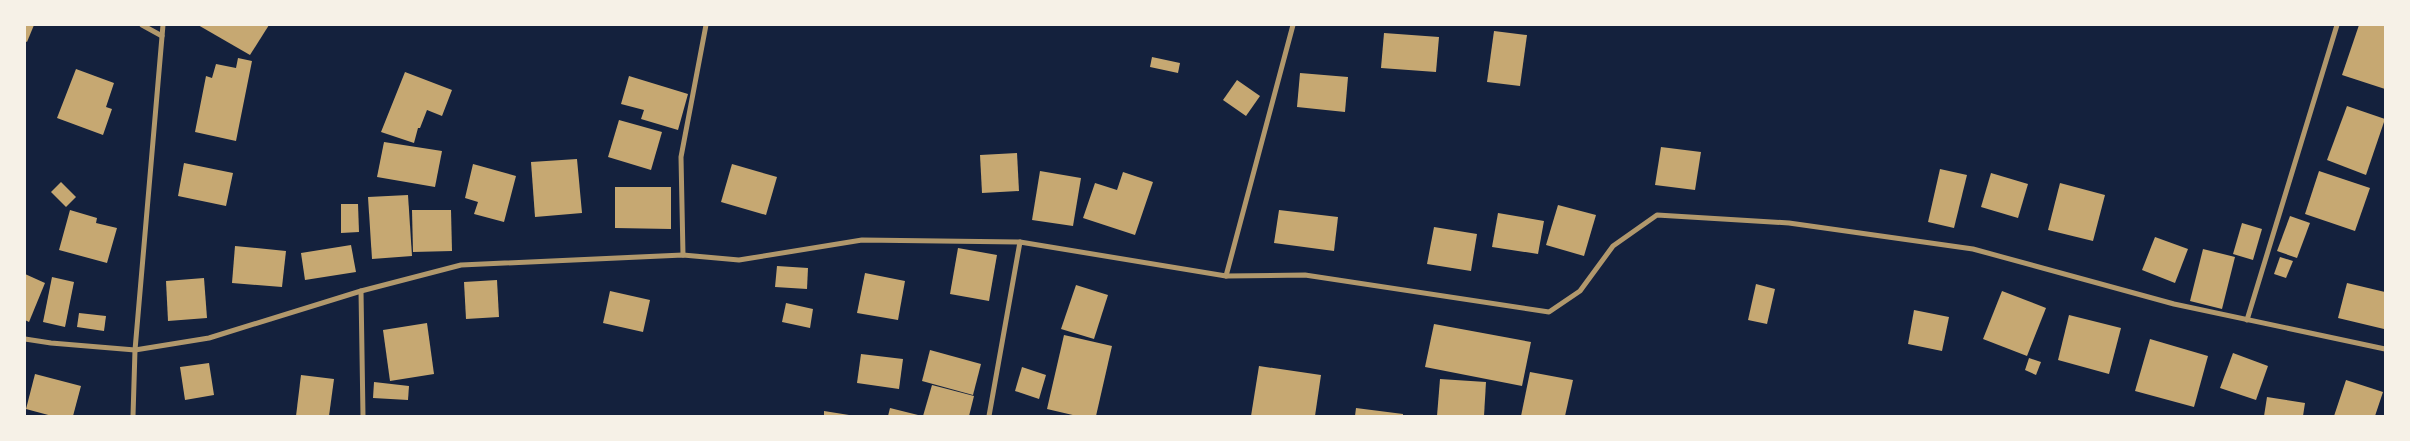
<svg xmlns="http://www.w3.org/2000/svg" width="2410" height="441" viewBox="0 0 2410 441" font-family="Raleway,sans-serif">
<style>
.building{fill:#c6a872}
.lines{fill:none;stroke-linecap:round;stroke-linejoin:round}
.minor{stroke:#b1986c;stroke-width:5}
</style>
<rect width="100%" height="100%" fill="#14213d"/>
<g class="building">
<polygon points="25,25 34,25 27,42 25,41"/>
<polygon points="198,25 269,25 250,55"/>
<polygon points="2359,25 2385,25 2385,89 2342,75"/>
<polygon points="1494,31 1527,35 1520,86 1487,82"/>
<polygon points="1384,33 1439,37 1436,72 1381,68"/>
<polygon points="1152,57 1180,63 1178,73 1150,67"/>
<polygon points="238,58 252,61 236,141 195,132 206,76 212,78 216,64 236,68"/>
<polygon points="76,69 114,83 106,107 112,109 103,135 57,118"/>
<polygon points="405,72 452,90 442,116 427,110 420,128 418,128 414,143 381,132"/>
<polygon points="1300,73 1348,77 1345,112 1297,107"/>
<polygon points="629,76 688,94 678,130 641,119 644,110 621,104"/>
<polygon points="1237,80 1260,96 1246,116 1223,100"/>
<polygon points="2347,106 2385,119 2366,175 2327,160"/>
<polygon points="619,120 662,132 651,170 608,157"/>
<polygon points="384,142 442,151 435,187 377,177"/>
<polygon points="1661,147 1701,152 1695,190 1655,185"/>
<polygon points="1017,153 1019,191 982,193 980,155"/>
<polygon points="577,159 582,213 535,217 531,162"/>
<polygon points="184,163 233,173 226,206 178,196"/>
<polygon points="473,164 516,176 504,222 474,214 478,202 465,198"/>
<polygon points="732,164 777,177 766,215 721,202"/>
<polygon points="1940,169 1967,175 1954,228 1928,222"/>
<polygon points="1040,171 1081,178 1073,226 1032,220"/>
<polygon points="2319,171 2370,188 2355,231 2305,214"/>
<polygon points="1123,172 1153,182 1135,235 1083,218 1095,183 1117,190"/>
<polygon points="1991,173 2028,184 2018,218 1981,207"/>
<polygon points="61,182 76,197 66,207 51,192"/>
<polygon points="2060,183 2105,195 2093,241 2048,230"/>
<polygon points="615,187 671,187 671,229 615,228"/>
<polygon points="408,195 412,256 372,259 368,197"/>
<polygon points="341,204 358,204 359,232 341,233"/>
<polygon points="1558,205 1596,215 1584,256 1546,245"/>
<polygon points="70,210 97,218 96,223 117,228 107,263 59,250"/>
<polygon points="412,210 451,210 452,251 413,252"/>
<polygon points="1279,210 1338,217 1334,251 1274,243"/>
<polygon points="1498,213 1544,221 1538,254 1492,247"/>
<polygon points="2290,216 2310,223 2297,258 2277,251"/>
<polygon points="2242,223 2262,229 2253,260 2233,254"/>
<polygon points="1434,227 1477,234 1471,271 1427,264"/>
<polygon points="2155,237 2188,249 2175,283 2142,270"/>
<polygon points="351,245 356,272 305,280 301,253"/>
<polygon points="235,246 286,251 282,287 232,283"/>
<polygon points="958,248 997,255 989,301 950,294"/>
<polygon points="2203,249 2235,257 2222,309 2190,301"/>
<polygon points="2280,257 2293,261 2286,278 2274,274"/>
<polygon points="777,266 808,268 807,289 775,287"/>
<polygon points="865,273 905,281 898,320 857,313"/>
<polygon points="25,274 45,283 29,322 25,320"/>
<polygon points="52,277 74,282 65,327 43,322"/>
<polygon points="204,278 207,318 168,321 166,281"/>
<polygon points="497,280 499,317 466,319 464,282"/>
<polygon points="2347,283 2385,292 2384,329 2338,318"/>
<polygon points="1756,284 1775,289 1767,324 1748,320"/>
<polygon points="1076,285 1108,295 1094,339 1061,329"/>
<polygon points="610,291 650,300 643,332 603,323"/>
<polygon points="2002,291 2046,308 2027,356 1983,339"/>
<polygon points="786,303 813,309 810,328 782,322"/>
<polygon points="1914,310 1949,317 1942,351 1908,344"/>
<polygon points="79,313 106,316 104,331 77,327"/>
<polygon points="2069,315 2121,328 2109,374 2058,360"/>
<polygon points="427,323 434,374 390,381 383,330"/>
<polygon points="1434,324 1531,342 1522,386 1425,367"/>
<polygon points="1064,335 1112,346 1096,416 1077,416 1047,409"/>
<polygon points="2150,339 2208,356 2194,407 2135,391"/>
<polygon points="930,350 981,364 973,395 922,381"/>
<polygon points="2233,353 2268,366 2256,400 2220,388"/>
<polygon points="861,354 903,359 899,389 857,383"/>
<polygon points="2029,358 2041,362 2036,375 2025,370"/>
<polygon points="209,363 214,395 185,400 180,367"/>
<polygon points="1259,366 1321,375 1315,416 1251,416"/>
<polygon points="1022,367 1046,375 1039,399 1015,391"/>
<polygon points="1530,372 1573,380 1565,416 1521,416"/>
<polygon points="35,374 81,386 73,416 52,416 26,409"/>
<polygon points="301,375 334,379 329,416 296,416"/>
<polygon points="1440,379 1486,382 1484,416 1437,416"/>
<polygon points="2346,380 2383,392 2375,416 2334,416"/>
<polygon points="374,382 409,386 408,400 373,398"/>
<polygon points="932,385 974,396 969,416 923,416"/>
<polygon points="2267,397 2305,403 2303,416 2264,416"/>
<polygon points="890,408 918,415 918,416 888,416"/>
<polygon points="1356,408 1403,414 1403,416 1355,416"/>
<polygon points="824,411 849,415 849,416 824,416"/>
</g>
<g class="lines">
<g class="minor">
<polyline points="142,25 162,36"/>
<polyline points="683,255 681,157 706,25"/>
<polyline points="1226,276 1293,25"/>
<polyline points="361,291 363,416"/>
<polyline points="2247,320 2337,25"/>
<polyline points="25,339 51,343 135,350 209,338 361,291 461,265 683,255 739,260 862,240 1020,242 1226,276 1305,275 1549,312 1580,291 1613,246 1657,215 1789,223 1973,249 2174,304 2385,349"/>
<polyline points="133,416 135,350 163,25"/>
<polyline points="989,416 1020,242"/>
</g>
</g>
<rect width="2410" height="441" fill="none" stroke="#f6f1e7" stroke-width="52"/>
</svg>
